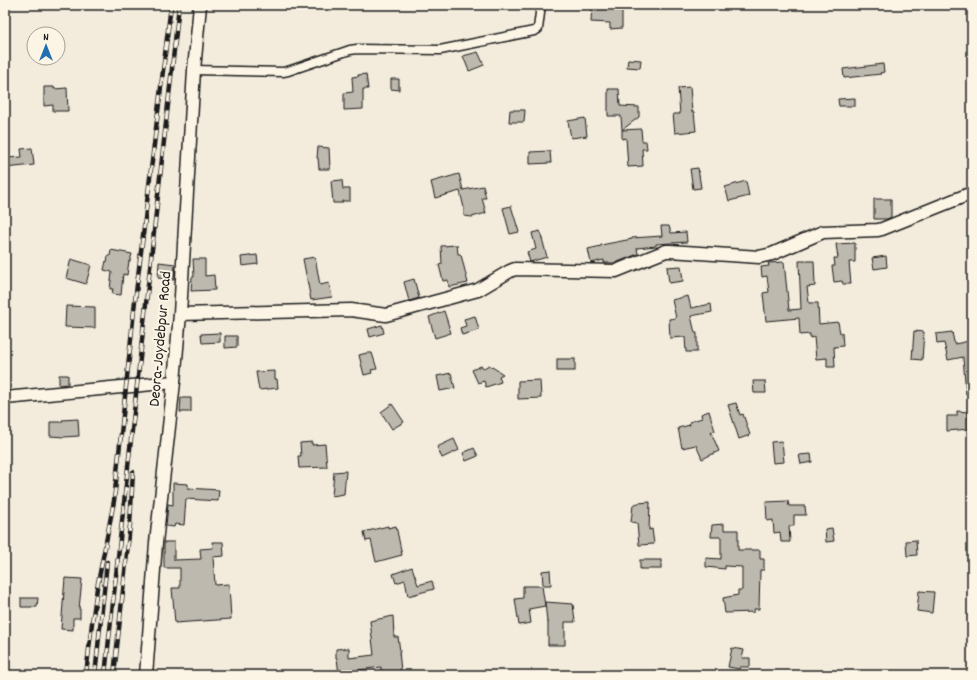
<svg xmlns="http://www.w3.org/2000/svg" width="977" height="680" viewBox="0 0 977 680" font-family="Dekko,sans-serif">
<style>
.building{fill:#beb9ae;stroke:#1c1c1c}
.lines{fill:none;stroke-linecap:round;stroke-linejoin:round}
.street-casing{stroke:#1c1c1c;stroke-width:11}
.secondary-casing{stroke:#1c1c1c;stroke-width:15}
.street{stroke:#fcf5e5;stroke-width:8}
.secondary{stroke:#fcf5e5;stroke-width:12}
.rail-casing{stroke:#1c1c1c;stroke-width:4.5}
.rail{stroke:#fcf5e5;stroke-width:3;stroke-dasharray:9;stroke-linecap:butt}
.labels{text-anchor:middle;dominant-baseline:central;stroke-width:4;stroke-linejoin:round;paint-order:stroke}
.street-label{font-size:16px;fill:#1c1c1c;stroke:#fcf5e5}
</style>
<rect width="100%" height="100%" fill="#f3ecdd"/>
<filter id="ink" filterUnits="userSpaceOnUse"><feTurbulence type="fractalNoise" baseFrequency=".025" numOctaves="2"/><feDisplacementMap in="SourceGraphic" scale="8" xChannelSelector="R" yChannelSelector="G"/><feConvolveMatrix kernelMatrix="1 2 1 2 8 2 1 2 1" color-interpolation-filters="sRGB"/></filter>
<g filter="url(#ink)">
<g class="building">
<polygon points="592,5 622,5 622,28 610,29 610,23 591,22"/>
<polygon points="478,52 484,65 469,71 463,56"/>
<polygon points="628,59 641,60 640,68 627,67"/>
<polygon points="883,64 884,72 880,73 881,74 844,78 843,69"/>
<polygon points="366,74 368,89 363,89 363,109 344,110 344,93 353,92 352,77 359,76 358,75"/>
<polygon points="391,79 399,79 399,90 391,89"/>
<polygon points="44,87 54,87 54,89 67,88 68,111 53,111 53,105 44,106"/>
<polygon points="690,87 692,112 694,112 696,131 675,133 673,114 680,114 678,88"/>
<polygon points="608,89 619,89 620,106 639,107 639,117 622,130 621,116 608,116"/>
<polygon points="855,98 855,106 839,106 838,99"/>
<polygon points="510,110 525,110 524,122 509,122"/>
<polygon points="585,118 587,136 571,138 568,121"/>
<polygon points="641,129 642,141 646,141 647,149 642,149 643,166 628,167 626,138 622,139 622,130"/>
<polygon points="318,147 329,148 330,169 319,169 318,158 317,158"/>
<polygon points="32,148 34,165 5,168 5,158 22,157 21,149"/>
<polygon points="550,151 551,163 530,164 530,152"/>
<polygon points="698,168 701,188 693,189 690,169"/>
<polygon points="459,174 463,190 483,186 486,198 482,198 486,213 472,217 464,216 464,208 460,191 435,198 431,182"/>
<polygon points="342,180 343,189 350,189 350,201 342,201 342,203 333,203 331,181"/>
<polygon points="746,181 749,196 729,201 725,187"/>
<polygon points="874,199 891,199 891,217 887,219 874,219"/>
<polygon points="511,206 519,232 510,234 503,208"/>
<polygon points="661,226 669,226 671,233 686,232 687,242 656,244 656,246 637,248 638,254 615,263 604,263 604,260 591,263 588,249 601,246 601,245 632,239 632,238 662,236"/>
<polygon points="540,231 547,257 530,262 527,252 536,249 532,233"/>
<polygon points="855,243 855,262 849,262 851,284 843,284 842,281 834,282 832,266 835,266 834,258 838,258 836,244"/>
<polygon points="457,245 458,254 460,254 461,255 468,283 449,287 448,280 443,281 439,265 442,264 441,246"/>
<polygon points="111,250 132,254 130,261 129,261 127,275 123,274 121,295 112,294 113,289 110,289 112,272 104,270 106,261 107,262 108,256 110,256"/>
<polygon points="257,255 258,264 242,266 241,257"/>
<polygon points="886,256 887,267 874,269 872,258"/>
<polygon points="315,257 320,285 329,283 332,297 311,300 303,259"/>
<polygon points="71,259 91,265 86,284 66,278"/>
<polygon points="193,259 205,259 205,276 214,275 215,290 191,291 192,277 194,277"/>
<polygon points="799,261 814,261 815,286 807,287 809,303 818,303 819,324 838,322 840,333 842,333 843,346 834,347 835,367 827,367 827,358 816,359 814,337 810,338 810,334 800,335 799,318 766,321 763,293 769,292 767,276 762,277 761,267 769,266 768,263 784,262 789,310 801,309"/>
<polygon points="159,262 175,264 174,280 158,278"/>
<polygon points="681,266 683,281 669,283 667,267"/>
<polygon points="414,279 419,298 409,301 404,282"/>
<polygon points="688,296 691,308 711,304 712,312 691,316 695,333 697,333 697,352 686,352 685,337 670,338 669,319 676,318 672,300"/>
<polygon points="66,306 95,307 95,328 65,327"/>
<polygon points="444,311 451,333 435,338 429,317"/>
<polygon points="475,316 479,330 462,335 460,328 466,326 464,319"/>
<polygon points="382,325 384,333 370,337 368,329"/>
<polygon points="914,331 924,332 922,360 912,359"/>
<polygon points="952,332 954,342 955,342 955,344 969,341 972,353 972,394 966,394 963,357 948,360 944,343 937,344 936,334"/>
<polygon points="220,333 220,342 202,343 201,334"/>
<polygon points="225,336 237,336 237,347 225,348"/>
<polygon points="367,353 372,353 377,369 371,370 372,373 364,375 359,355"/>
<rect x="557" y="359" width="18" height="12"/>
<polygon points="489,365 503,374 499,376 501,382 486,387 484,381 478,383 472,370 481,366 484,368"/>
<polygon points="275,371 275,379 277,379 278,388 259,390 256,372"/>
<polygon points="451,373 455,388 440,391 437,376"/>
<polygon points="59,375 68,375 68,384 59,385"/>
<polygon points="540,380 541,398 518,399 518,381"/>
<polygon points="753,381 765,381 766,393 754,393"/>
<polygon points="181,398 191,398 191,412 180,412"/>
<polygon points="736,403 740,415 743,414 750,435 739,439 728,405"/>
<polygon points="392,404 404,422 392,429 381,412"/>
<polygon points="709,411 715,431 711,432 719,451 702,459 696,445 682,448 678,428 690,425 689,422 702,418 701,414"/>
<polygon points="957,411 968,412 969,429 947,431 947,416 957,416"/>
<polygon points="78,419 79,436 64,437 50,436 50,422 62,422 62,420"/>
<polygon points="454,439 459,450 442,458 437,447"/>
<polygon points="782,441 784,462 773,463 771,442"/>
<polygon points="312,442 312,445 325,444 327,467 299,468 298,456 301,456 300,443"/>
<polygon points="474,448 478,456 466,461 463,453"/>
<polygon points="811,454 812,462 801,464 799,455"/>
<polygon points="346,471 344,494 332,496 334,472"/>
<polygon points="173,483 188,484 188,488 219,490 218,501 186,499 184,525 175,524 174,527 166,526 168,504 173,505"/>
<polygon points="788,501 789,506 805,506 806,515 794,515 794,526 789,526 790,542 781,542 780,532 774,533 773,520 767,521 766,502"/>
<polygon points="650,502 649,530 652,529 654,544 639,545 637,523 631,522 633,505 638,503"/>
<polygon points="724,524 724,530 738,530 738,550 760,550 760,559 764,559 764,570 760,570 759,609 754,609 754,612 725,613 723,598 738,595 738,590 742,590 742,567 725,566 725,569 706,567 706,558 721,559 721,537 711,537 712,525"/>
<polygon points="388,526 388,528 396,526 402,555 376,562 371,540 366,541 364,532"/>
<polygon points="832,528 834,541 826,542 825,529"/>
<polygon points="916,540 917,555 907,556 906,541"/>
<polygon points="164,542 174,542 174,560 201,559 200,549 213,548 212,542 223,542 224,556 213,557 215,585 229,584 231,619 175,623 172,588 180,588 180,568 164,568"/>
<rect x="640" y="560" width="21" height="9"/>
<polygon points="412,567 418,585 432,581 434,589 408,596 405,580 396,583 393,574"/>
<polygon points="550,570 551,585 543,585 542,571"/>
<polygon points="65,578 82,579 79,609 80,609 80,618 73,618 73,630 61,629"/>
<polygon points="523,586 542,586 545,606 529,609 531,623 519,625 515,599 523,598"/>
<polygon points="919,591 934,592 932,613 917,611"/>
<polygon points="21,598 38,598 37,607 21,607"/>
<polygon points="545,602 573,604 575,622 565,622 565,645 548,645 548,622 547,622"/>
<polygon points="393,616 394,637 398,637 400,651 399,651 401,671 381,673 381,667 359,670 359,673 339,675 337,658 336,658 336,649 349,648 349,658 374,655 370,621"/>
<polygon points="732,648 744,650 742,658 750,658 750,667 740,667 740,669 728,667"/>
</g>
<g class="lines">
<defs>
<polyline id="street" points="194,70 283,72 288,71 350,50 357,49 440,50 445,49 534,31 538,29 541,5"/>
<g id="secondary">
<polyline points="180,314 351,310 386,315 478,290 510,271 515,269 616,271 666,251 670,251 759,257 772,254 823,232 878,230 882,229 972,193"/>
<polyline points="5,398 174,382"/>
<polyline points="146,675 156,543 174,382 180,314 194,70 200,5"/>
</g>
</defs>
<use href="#street" class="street-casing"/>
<use href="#secondary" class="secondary-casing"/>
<use href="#street" class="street"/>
<use href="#secondary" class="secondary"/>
<defs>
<g id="rail">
<polyline points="86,675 92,623 97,588 114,501 135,301 171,5"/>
<polyline points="95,675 107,562"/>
<polyline points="105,675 179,5"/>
<polyline points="114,675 130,525 133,472"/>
</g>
</defs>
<use href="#rail" class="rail-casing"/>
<use href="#rail" class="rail"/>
</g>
</g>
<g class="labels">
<g class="street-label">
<text transform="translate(161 339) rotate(-85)">Deora-Joydebpur Road</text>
</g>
</g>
<rect width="977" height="680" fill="none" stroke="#fcf5e5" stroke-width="20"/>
<rect x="10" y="10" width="957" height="660" fill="none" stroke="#1c1c1c" stroke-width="1.5" filter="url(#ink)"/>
<g transform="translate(46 46)"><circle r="19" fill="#fcf5e5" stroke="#a29e95"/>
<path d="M0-3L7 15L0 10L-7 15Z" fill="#1f6fb2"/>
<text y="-6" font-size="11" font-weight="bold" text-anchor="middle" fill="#1c1c1c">N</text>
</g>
</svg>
